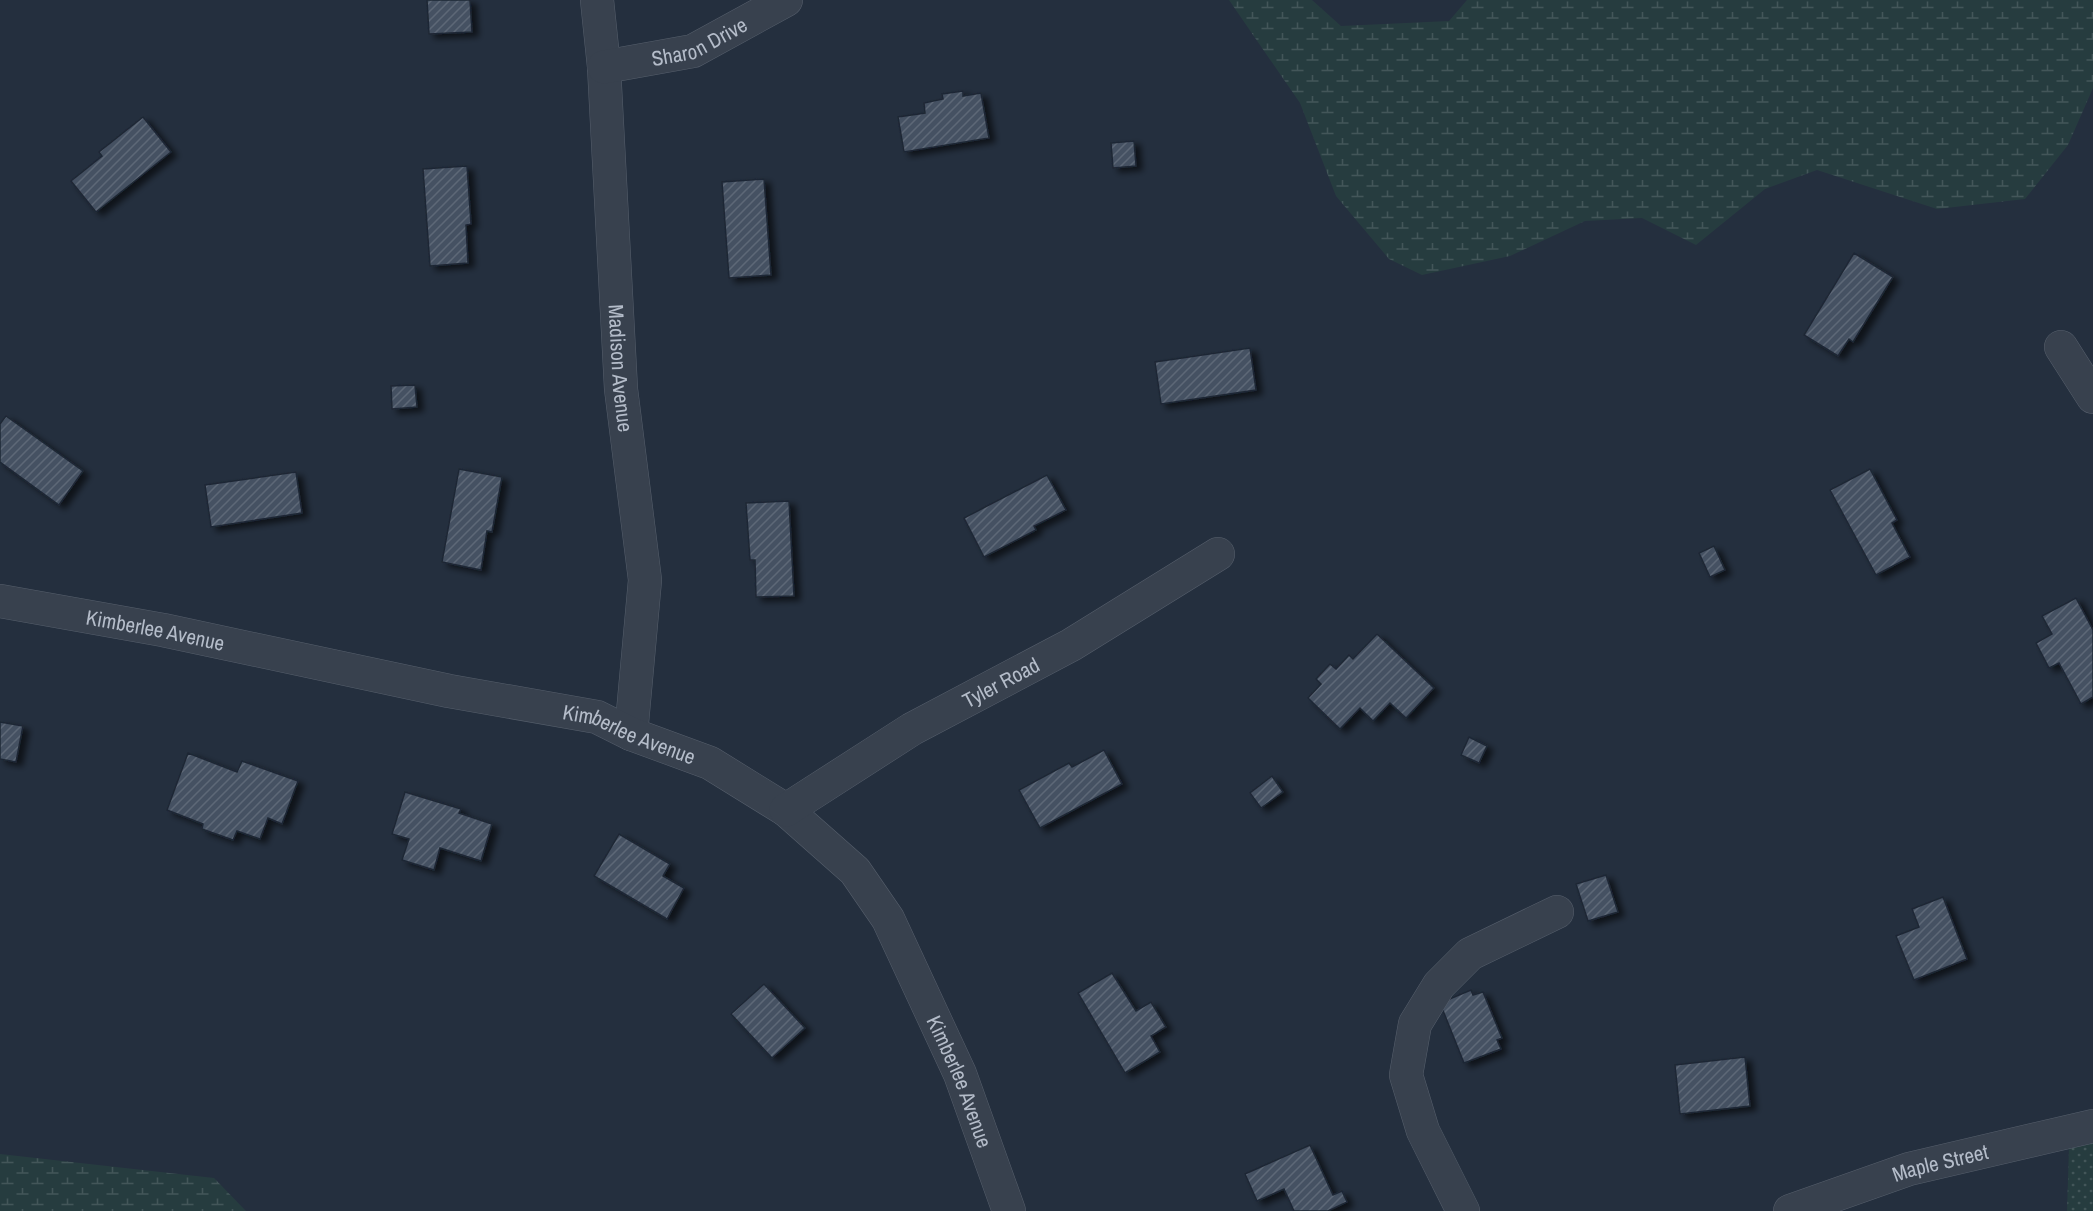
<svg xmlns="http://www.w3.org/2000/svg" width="2093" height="1211" viewBox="0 0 2093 1211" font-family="'Archivo Narrow',sans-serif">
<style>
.green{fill:url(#green-dots)}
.wetland{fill:url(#wetland-marsh)}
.building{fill:url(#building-hatch);stroke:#1f2835;stroke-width:1.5;filter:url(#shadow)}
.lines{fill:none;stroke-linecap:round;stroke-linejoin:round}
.minor-casing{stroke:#565f6c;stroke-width:34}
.minor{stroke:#38414e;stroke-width:33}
.labels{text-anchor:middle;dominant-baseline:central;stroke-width:4.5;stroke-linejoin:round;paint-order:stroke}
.street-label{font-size:21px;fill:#b4bcc9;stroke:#1d2633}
</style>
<defs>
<pattern id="green-dots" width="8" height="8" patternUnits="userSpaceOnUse" patternTransform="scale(1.5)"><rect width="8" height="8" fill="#263c3f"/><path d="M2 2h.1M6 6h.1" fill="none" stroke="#435659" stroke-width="1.8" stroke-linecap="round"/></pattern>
<pattern id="wetland-marsh" width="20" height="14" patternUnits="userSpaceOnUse" patternTransform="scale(1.5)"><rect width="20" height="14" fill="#263c3f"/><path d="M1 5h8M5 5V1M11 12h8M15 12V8" fill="none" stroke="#435659"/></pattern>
<pattern id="building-hatch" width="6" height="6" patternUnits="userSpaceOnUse" patternTransform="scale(1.5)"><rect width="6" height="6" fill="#455162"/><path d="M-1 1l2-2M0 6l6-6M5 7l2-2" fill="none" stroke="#5d6877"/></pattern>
<filter id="shadow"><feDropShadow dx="6" dy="4" stdDeviation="3" flood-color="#0009"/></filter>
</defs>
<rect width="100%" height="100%" fill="#242f3e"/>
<polygon class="green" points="2093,1142 2093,1211 2067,1211 2069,1148"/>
<g class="wetland">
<polygon points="1229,0 1312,0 1341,26 1449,21 1467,0 2093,0 2093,88 2068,145 2025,199 1937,209 1817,170 1765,189 1696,245 1642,218 1585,221 1510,256 1422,275 1389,259 1336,196 1300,103"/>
<polygon points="0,1154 214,1178 246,1211 0,1211"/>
</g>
<g class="building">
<polygon points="427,0 470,0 472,32 429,34"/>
<polygon points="963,91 963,96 981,93 989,138 904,152 898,117 925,113 924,103 943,99 942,94"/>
<polygon points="143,117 171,152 96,212 71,181 102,156 99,152"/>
<polygon points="1134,141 1136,166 1113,168 1111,143"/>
<polygon points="467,166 471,224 466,225 468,263 430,266 423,169"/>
<polygon points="764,179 771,275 729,278 722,182"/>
<polygon points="1854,253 1893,277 1853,342 1849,339 1838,356 1804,335"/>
<polygon points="1250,348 1256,390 1161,404 1155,362"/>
<polygon points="415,385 417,407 392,409 391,386"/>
<polygon points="6,416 83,471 59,505 0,462 0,424"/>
<polygon points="459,469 502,477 492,532 487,531 481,570 442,562"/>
<polygon points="1870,469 1897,520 1892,523 1910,557 1876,575 1830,490"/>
<polygon points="296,472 302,513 211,527 205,485"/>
<polygon points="1047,475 1066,510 1034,526 1036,530 984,557 964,518"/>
<polygon points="789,501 794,596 756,597 755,560 750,560 746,503"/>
<polygon points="1714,546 1725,570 1710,577 1699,553"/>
<polygon points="2076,598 2093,630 2093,697 2081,704 2059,663 2049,668 2036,643 2052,634 2042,616"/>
<polygon points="1377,634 1434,688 1406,718 1390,703 1373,721 1360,708 1340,729 1308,698 1321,684 1316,679 1330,664 1336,669 1349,655 1353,659"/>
<polygon points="0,722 23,726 16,762 0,759"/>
<polygon points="1469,737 1487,746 1479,763 1461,755"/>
<polygon points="1104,750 1122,784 1040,828 1019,790 1069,763 1072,767"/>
<polygon points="188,753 237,772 242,761 298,781 282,824 268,818 260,839 237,831 233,840 202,829 203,824 167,810"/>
<polygon points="1272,776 1283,792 1261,808 1250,793"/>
<polygon points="405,792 461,809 459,813 492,824 481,861 440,848 434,870 402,860 409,839 392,834"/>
<polygon points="619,834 670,864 663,876 684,888 667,919 594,876"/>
<polygon points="1606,875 1618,912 1588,921 1576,884"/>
<polygon points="1943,897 1967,959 1914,980 1896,936 1919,927 1912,909"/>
<polygon points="1112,973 1136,1011 1151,1002 1166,1027 1151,1036 1160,1052 1125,1073 1078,993"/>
<polygon points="764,984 805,1028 772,1058 731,1014"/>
<polygon points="1471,990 1473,995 1483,992 1502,1038 1497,1040 1501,1049 1464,1063 1440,1003"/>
<polygon points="1745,1057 1750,1106 1680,1114 1675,1065"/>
<polygon points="1310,1145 1333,1195 1342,1191 1347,1202 1328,1211 1294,1211 1284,1189 1257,1201 1245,1174"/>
</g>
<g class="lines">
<defs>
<g id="minor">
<path id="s1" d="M597 0 604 67 621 389 645 580 631 734"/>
<path id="s2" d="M604 67 693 51 786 0"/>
<polyline points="2061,347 2093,397"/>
<path id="s3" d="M0 601 163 630 449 691 597 717 631 734 710 763 786 810 855 871 888 919 960 1074 1009 1211"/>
<path id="s4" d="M786 810 912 729 1071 645 1218 554"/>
<polyline points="1463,1211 1423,1131 1406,1075 1415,1024 1439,985 1470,954 1557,912"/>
<path id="s5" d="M1790 1211 1909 1169 2093 1126"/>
</g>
</defs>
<use href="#minor" class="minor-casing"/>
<use href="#minor" class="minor"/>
</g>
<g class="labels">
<g class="street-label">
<text stroke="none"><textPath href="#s2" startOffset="99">Sharon Drive</textPath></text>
<text stroke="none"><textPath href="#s1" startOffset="369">Madison Avenue</textPath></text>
<text stroke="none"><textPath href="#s3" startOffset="158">Kimberlee Avenue</textPath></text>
<text stroke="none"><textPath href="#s4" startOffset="250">Tyler Road</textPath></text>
<text stroke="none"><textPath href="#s3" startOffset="644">Kimberlee Avenue</textPath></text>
<text stroke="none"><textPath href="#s3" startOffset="1148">Kimberlee Avenue</textPath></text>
<text stroke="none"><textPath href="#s5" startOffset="158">Maple Street</textPath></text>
</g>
</g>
</svg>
